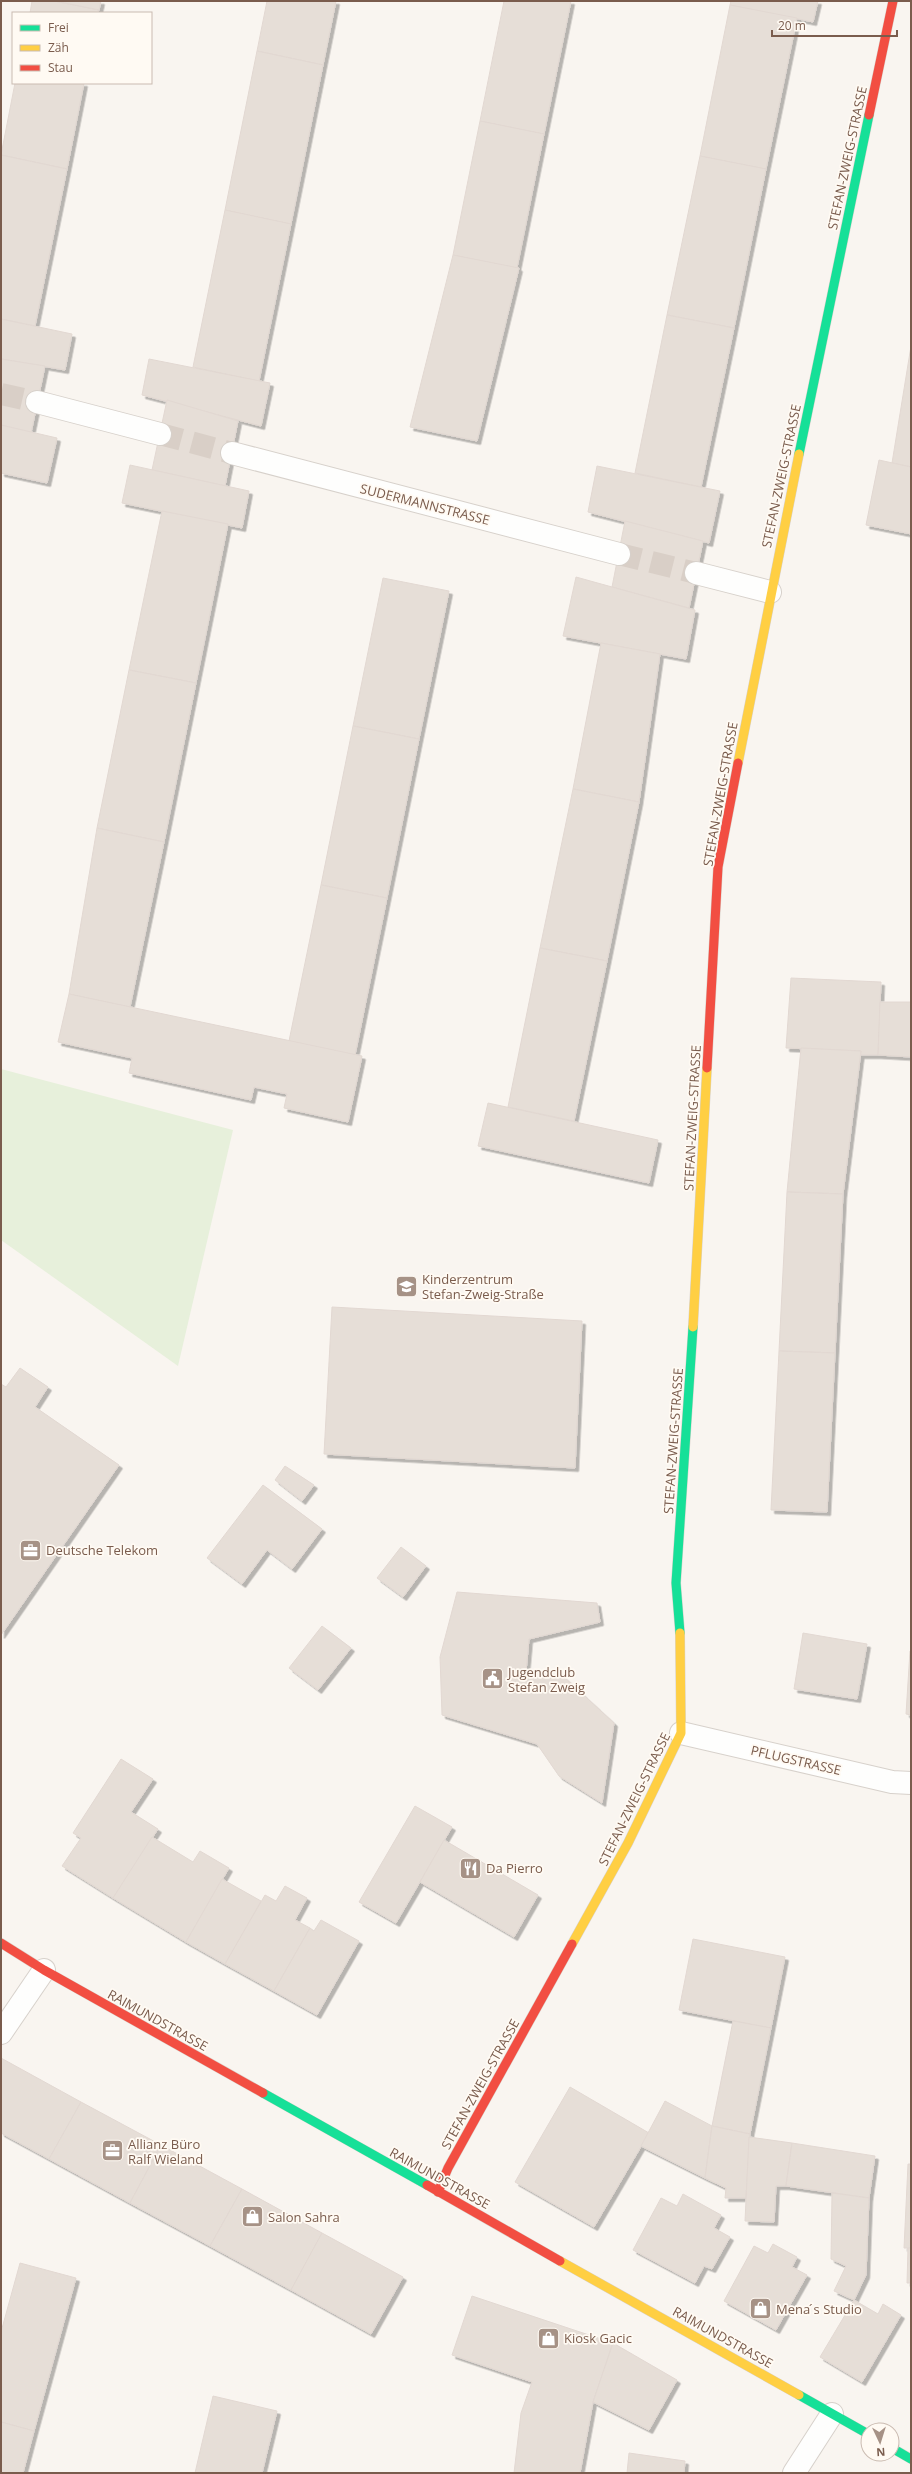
<svg xmlns="http://www.w3.org/2000/svg" width="912" height="2474" viewBox="0 0 912 2474" font-family="'Open Sans',sans-serif">
<style>
.green{fill:#e7f0db}
.building{fill:#e6ded7;stroke:#e2d8d2;filter:url(#shadow)}
.lines{fill:none;stroke-linecap:round;stroke-linejoin:round}
.street-tunnel{stroke:#d9cfc7;stroke-width:22;stroke-dasharray:22 11;stroke-linecap:butt}
.lane-casing{stroke:#d7d1cb;stroke-width:24}
.street-casing{stroke:#d7d1cb;stroke-width:24}
.fast-casing{stroke:#d9d2cb;stroke-width:10}
.slow-casing{stroke:#d9d2cb;stroke-width:10}
.jam-casing{stroke:#d9d2cb;stroke-width:10}
.lane{stroke:#fefefd;stroke-width:22}
.street{stroke:#fefefd;stroke-width:22}
.fast{stroke:#16e098;stroke-width:9}
.slow{stroke:#ffcf43;stroke-width:9}
.jam{stroke:#f24e42;stroke-width:9}
.labels{text-anchor:middle;dominant-baseline:central;stroke-width:3.5;stroke-linejoin:round;paint-order:stroke}
.street-label{font-size:13px;fill:#7a5c4d;stroke:#fffaf3}
.poi-label{font-size:13px;fill:#7a5c4d;stroke:#fffaf3;text-anchor:start}
</style>
<defs>
<filter id="shadow"><feDropShadow dx="3.5" dy="3.5" stdDeviation="0" flood-color="#0004"/></filter>
</defs>
<rect width="100%" height="100%" fill="#f9f5f0"/>
<polygon class="green" points="1,1069 233,1130 178,1366 1,1240"/>
<g class="building">
<polygon points="32,1 55,1 99,10 98,13 30,13"/>
<polygon points="55,1 101,1 99,10"/>
<polygon points="267,1 336,1 323,65 257,51"/>
<polygon points="504,1 571,1 544,134 480,121"/>
<polygon points="731,1 818,1 813,22 730,5"/>
<polygon points="730,5 797,18 766,169 700,156"/>
<polygon points="257,51 323,65 291,224 225,210"/>
<polygon points="15,83 84,83 67,169 1,155"/>
<polygon points="480,121 544,134 517,268 453,255"/>
<polygon points="1,155 67,169 35,326 1,319"/>
<polygon points="700,156 766,169 734,328 667,315"/>
<polygon points="225,210 291,224 259,381 193,367"/>
<polygon points="453,255 519,268 477,441 410,427"/>
<polygon points="667,315 734,328 701,487 635,473"/>
<polygon points="1,319 72,334 65,370 1,359"/>
<polygon points="911,346 911,467 892,463"/>
<polygon points="1,359 45,366 31,433 1,425"/>
<polygon points="149,359 270,383 261,426 142,395"/>
<polygon points="167,400 238,421 225,486 152,470"/>
<polygon points="1,425 57,438 47,483 1,473"/>
<polygon points="879,460 911,467 911,534 866,525"/>
<polygon points="130,465 249,491 242,528 122,503"/>
<polygon points="597,466 720,491 709,543 588,512"/>
<polygon points="162,511 228,524 196,683 129,670"/>
<polygon points="625,521 703,541 689,608 612,587"/>
<polygon points="576,577 695,610 686,659 563,636"/>
<polygon points="383,578 449,591 419,739 353,726"/>
<polygon points="601,643 660,654 639,802 573,789"/>
<polygon points="129,670 196,683 164,842 97,828"/>
<polygon points="353,726 419,739 387,898 321,885"/>
<polygon points="573,789 639,802 607,961 540,948"/>
<polygon points="97,828 164,842 130,1007 69,994"/>
<polygon points="321,885 387,898 355,1055 289,1041"/>
<polygon points="540,948 607,961 574,1121 508,1107"/>
<polygon points="791,978 881,982 878,1055 860,1055 861,1051 786,1048"/>
<polygon points="69,994 362,1056 348,1122 284,1108 287,1094 254,1087 251,1100 129,1073 132,1058 58,1042"/>
<polygon points="880,1002 911,1002 911,1057 878,1055"/>
<polygon points="801,1048 861,1051 843,1194 787,1192"/>
<polygon points="488,1103 658,1140 649,1183 478,1146"/>
<polygon points="787,1192 843,1194 835,1353 779,1351"/>
<polygon points="332,1307 582,1321 575,1468 324,1454"/>
<polygon points="779,1351 835,1353 827,1512 771,1510"/>
<polygon points="20,1368 48,1387 35,1407 119,1465 1,1635 1,1384 6,1387"/>
<polygon points="285,1466 314,1485 302,1501 275,1480"/>
<polygon points="263,1485 322,1529 292,1569 267,1550 242,1584 207,1558"/>
<polygon points="401,1547 426,1566 403,1597 377,1578"/>
<polygon points="457,1592 597,1603 600,1622 529,1639 526,1672 562,1675 614,1723 602,1803 559,1776 537,1744 442,1715 440,1657"/>
<polygon points="322,1626 351,1648 318,1690 289,1668"/>
<polygon points="803,1633 867,1644 857,1699 794,1689"/>
<polygon points="910,1651 911,1651 911,1715 906,1714"/>
<polygon points="121,1759 153,1779 131,1812 158,1829 113,1898 62,1866 81,1838 73,1833"/>
<polygon points="415,1806 452,1827 396,1923 359,1902"/>
<polygon points="152,1837 193,1862 200,1851 229,1868 186,1942 113,1898"/>
<polygon points="444,1840 538,1895 514,1937 420,1882"/>
<polygon points="222,1879 261,1901 225,1964 186,1942"/>
<polygon points="285,1886 307,1898 295,1920 310,1928 274,1991 225,1964 265,1895 276,1901"/>
<polygon points="321,1920 359,1941 317,2015 274,1991 310,1928 314,1931"/>
<polygon points="693,1939 785,1957 771,2028 679,2010"/>
<polygon points="733,2021 771,2028 750,2134 712,2126"/>
<polygon points="1,2058 81,2102 49,2159 1,2133"/>
<polygon points="570,2087 649,2133 594,2227 515,2182"/>
<polygon points="665,2101 712,2126 705,2178 641,2146"/>
<polygon points="81,2102 161,2145 130,2203 49,2159"/>
<polygon points="712,2126 750,2134 746,2198 725,2198 726,2188 705,2178"/>
<polygon points="749,2137 792,2143 786,2186 776,2186 774,2222 745,2221"/>
<polygon points="792,2143 875,2156 869,2198 786,2186"/>
<polygon points="161,2145 242,2189 210,2246 130,2203"/>
<polygon points="908,2164 911,2164 911,2248 904,2248"/>
<polygon points="242,2189 322,2233 291,2290 210,2246"/>
<polygon points="832,2193 869,2198 866,2275 854,2300 834,2291 846,2266 831,2259"/>
<polygon points="683,2194 721,2215 714,2228 730,2237 712,2269 704,2266 695,2283 633,2250 661,2198 677,2206"/>
<polygon points="322,2233 403,2277 371,2334 291,2290"/>
<polygon points="773,2244 797,2257 792,2267 807,2275 776,2330 724,2301 754,2246 768,2253"/>
<polygon points="908,2248 911,2248 911,2283 907,2283"/>
<polygon points="20,2263 76,2278 34,2431 1,2422 1,2332"/>
<polygon points="472,2296 613,2343 593,2402 580,2473 514,2473 521,2413 532,2382 452,2355"/>
<polygon points="854,2300 878,2314 883,2304 901,2315 862,2382 820,2357"/>
<polygon points="613,2343 677,2380 649,2430 593,2402"/>
<polygon points="213,2396 277,2411 262,2473 195,2473"/>
<polygon points="1,2422 34,2431 23,2473 1,2473"/>
<polygon points="629,2453 685,2461 684,2473 627,2473"/>
</g>
<g class="lines">
<g class="street-tunnel">
<polyline points="1,394 37,402"/>
<polyline points="160,434 232,453"/>
<polyline points="619,554 696,573"/>
</g>
<defs>
<polyline id="lane" points="1,2033 44,1970"/>
<g id="street">
<polyline points="37,402 160,434"/>
<polyline points="232,453 619,554"/>
<polyline points="696,573 770,592"/>
<polyline points="681,1733 892,1782 911,1783"/>
<polyline points="794,2473 832,2414"/>
</g>
<g id="fast">
<polyline points="799,454 869,115"/>
<polyline points="680,1633 676,1583 693,1327"/>
<polyline points="263,2093 427,2185"/>
<polyline points="799,2395 868,2434"/>
<polyline points="892,2448 911,2459"/>
</g>
<g id="slow">
<polyline points="738,763 799,454"/>
<polyline points="693,1327 707,1068"/>
<polyline points="572,1944 628,1843 681,1733 680,1633"/>
<polyline points="560,2261 799,2395"/>
</g>
<g id="jam">
<polyline points="869,115 893,1"/>
<polyline points="707,1068 718,867 738,763"/>
<polyline points="1,1943 44,1970 263,2093"/>
<polyline points="427,2185 560,2261"/>
<polyline points="438,2192 448,2168 572,1944"/>
</g>
</defs>
<use href="#lane" class="lane-casing"/>
<use href="#street" class="street-casing"/>
<use href="#fast" class="fast-casing"/>
<use href="#slow" class="slow-casing"/>
<use href="#jam" class="jam-casing"/>
<use href="#lane" class="lane"/>
<use href="#street" class="street"/>
<use href="#fast" class="fast"/>
<use href="#slow" class="slow"/>
<use href="#jam" class="jam"/>
</g>
<defs>
<symbol id="school-square" viewBox="-11 -11 22 22"><rect x="-9" y="-9" width="18" height="18" rx="4" fill="#a69286" stroke="#fffaf3"/><path d="M0-5L7-2L0 1L-7-2ZM-4 1L0 2.5L4 1V4Q0 6-4 4Z" fill="#fff"/></symbol>
<symbol id="office-square" viewBox="-11 -11 22 22"><rect x="-9" y="-9" width="18" height="18" rx="4" fill="#a69286" stroke="#fffaf3"/><path d="M-6-3h4V-5.5h4V-3h4V5H-6ZM-1-4.5V-3h2v-1.5ZM-6 0V1H6V0Z" fill="#fff"/></symbol>
<symbol id="civic-square" viewBox="-11 -11 22 22"><rect x="-9" y="-9" width="18" height="18" rx="4" fill="#a69286" stroke="#fffaf3"/><path d="M-.6-6.5H3V-4.5H.6V-3L4-1V1h2V6H-6V1h2V-1L-.6-3ZM-1.2 2.5V6h2.4V2.5Z" fill="#fff"/></symbol>
<symbol id="restaurant-square" viewBox="-11 -11 22 22"><rect x="-9" y="-9" width="18" height="18" rx="4" fill="#a69286" stroke="#fffaf3"/><path d="M-5-6h1v4h1v-4h1v4h1v-4h1v5L-1.5 .5V6h-2V.5L-5-1ZM5-6V6H3V1.5H1.5Q1.5-4 5-6Z" fill="#fff"/></symbol>
<symbol id="shop-square" viewBox="-11 -11 22 22"><rect x="-9" y="-9" width="18" height="18" rx="4" fill="#a69286" stroke="#fffaf3"/><path d="M-5-2.5h2.3a2.7 3.5 0 0 1 5.4 0H5L5.5 6h-11ZM-1.5-2.5h3a1.5 2.3 0 0 0-3 0Z" fill="#fff"/></symbol>
</defs>
<g fill-rule="evenodd">
<use href="#school-square" x="394" y="1274" width="25" height="25"/>
<use href="#office-square" x="18" y="1538" width="25" height="25"/>
<use href="#civic-square" x="480" y="1666" width="25" height="25"/>
<use href="#restaurant-square" x="458" y="1856" width="25" height="25"/>
<use href="#office-square" x="100" y="2138" width="25" height="25"/>
<use href="#shop-square" x="240" y="2204" width="25" height="25"/>
<use href="#shop-square" x="748" y="2296" width="25" height="25"/>
<use href="#shop-square" x="536" y="2326" width="25" height="25"/>
</g>
<g class="labels">
<g class="street-label">
<text transform="translate(847 158) rotate(-78)">STEFAN-ZWEIG-STRASSE</text>
<text transform="translate(781 476) rotate(-78)">STEFAN-ZWEIG-STRASSE</text>
<text transform="translate(425 504) rotate(14)">SUDERMANNSTRASSE</text>
<text transform="translate(720 794) rotate(-80)">STEFAN-ZWEIG-STRASSE</text>
<text transform="translate(692 1118) rotate(-87)">STEFAN-ZWEIG-STRASSE</text>
<text transform="translate(673 1441) rotate(-86)">STEFAN-ZWEIG-STRASSE</text>
<text transform="translate(796 1760) rotate(13)">PFLUGSTRASSE</text>
<text transform="translate(634 1799) rotate(-64)">STEFAN-ZWEIG-STRASSE</text>
<text transform="translate(158 2020) rotate(29)">RAIMUNDSTRASSE</text>
<text transform="translate(480 2084) rotate(-61)">STEFAN-ZWEIG-STRASSE</text>
<text transform="translate(440 2178) rotate(29)">RAIMUNDSTRASSE</text>
<text transform="translate(723 2337) rotate(29)">RAIMUNDSTRASSE</text>
</g>
<g class="poi-label">
<text x="422" y="1279">Kinderzentrum<tspan x="422" dy="15">Stefan-Zweig-Straße</tspan></text>
<text x="46" y="1550">Deutsche Telekom</text>
<text x="508" y="1672">Jugendclub<tspan x="508" dy="15">Stefan Zweig</tspan></text>
<text x="486" y="1868">Da Pierro</text>
<text x="128" y="2144">Allianz Büro<tspan x="128" dy="15">Ralf Wieland</tspan></text>
<text x="268" y="2217">Salon Sahra</text>
<text x="776" y="2309">Mena ́s Studio</text>
<text x="564" y="2338">Kiosk Gacic</text>
</g>
</g>
<rect width="912" height="2474" fill="none" stroke="#7a5c4d" stroke-width="4"/>
<rect x="12" y="12" width="140" height="72" fill="#fffaf3" stroke="#cabbb1"/>
<rect x="20" y="25" width="20" height="6" fill="#16e098" stroke="#cabbb1"/>
<text x="48" y="32" font-size="12" fill="#7a5c4d">Frei</text>
<rect x="20" y="45" width="20" height="6" fill="#ffcf43" stroke="#cabbb1"/>
<text x="48" y="52" font-size="12" fill="#7a5c4d">Zäh</text>
<rect x="20" y="65" width="20" height="6" fill="#f24e42" stroke="#cabbb1"/>
<text x="48" y="72" font-size="12" fill="#7a5c4d">Stau</text>
<g transform="translate(880 2442) rotate(176)"><circle r="19" fill="#fffaf3" stroke="#cabbb1"/>
<path d="M0-3L7 15L0 10L-7 15Z" fill="#a69286"/>
<text y="-6" font-size="11" font-weight="bold" text-anchor="middle" fill="#7a5c4d">N</text>
</g>
<path d="M772 30v6h125v-6" fill="none" stroke="#7a5c4d" stroke-width="2"/>
<text x="778" y="30" font-size="12" fill="#7a5c4d" stroke="#fffaf3" stroke-width="3" paint-order="stroke">20 m</text>
</svg>
